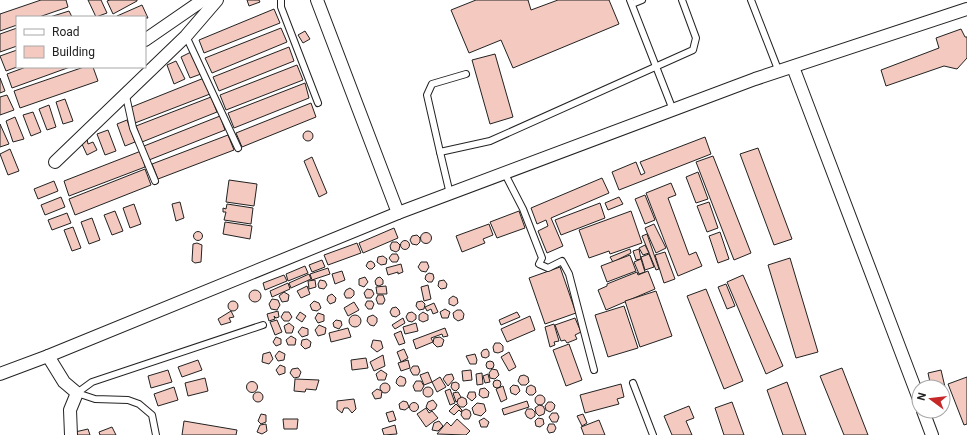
<svg xmlns="http://www.w3.org/2000/svg" width="967" height="435" viewBox="0 0 967 435" font-family="Roboto,sans-serif">
<style>
.building{fill:#f3c9c0;stroke:#222}
.lines{fill:none;stroke-linecap:round;stroke-linejoin:round}
.service-casing{stroke:#222;stroke-width:8}
.minor-casing{stroke:#222;stroke-width:14}
.service{stroke:#fff;stroke-width:6}
.minor{stroke:#fff;stroke-width:12}
</style>
<rect width="100%" height="100%" fill="#fff"/>
<g class="building">
<polygon points="41,0 66,0 68,7 39,17 17,17 17,25 0,31 0,14"/>
<polygon points="88,0 101,0 107,13 96,17"/>
<polygon points="110,0 137,0 137,1 113,14 107,1"/>
<polygon points="247,0 259,0 260,2 249,6"/>
<polygon points="476,0 528,0 531,10 558,0 609,0 619,24 513,68 501,40 469,53 451,10"/>
<polygon points="142,5 148,18 117,17 117,16"/>
<polygon points="274,9 280,23 204,53 199,40"/>
<polygon points="69,11 72,17 50,17"/>
<polygon points="17,28 17,46 0,52 0,34"/>
<polygon points="281,28 287,42 212,73 205,58"/>
<polygon points="961,29 965,37 967,37 967,58 957,69 944,66 886,86 881,70 939,48 936,38"/>
<polygon points="305,31 310,39 303,43 298,35"/>
<polygon points="289,47 294,61 219,91 213,77"/>
<polygon points="17,50 17,67 6,71 0,56"/>
<polygon points="191,52 201,74 190,78 181,57"/>
<polygon points="495,54 513,117 490,124 472,60"/>
<polygon points="176,61 185,79 174,84 167,65"/>
<polygon points="297,65 303,80 226,110 220,95"/>
<polygon points="26,67 70,67 12,88 7,74"/>
<polygon points="84,67 93,67 98,81 20,108 14,91"/>
<polygon points="0,78 5,91 0,93"/>
<polygon points="204,78 210,94 135,123 129,108"/>
<polygon points="305,83 309,98 234,128 228,113"/>
<polygon points="7,95 14,110 0,115 0,97"/>
<polygon points="211,97 217,112 142,142 136,126"/>
<polygon points="65,99 73,121 63,124 56,102"/>
<polygon points="311,103 316,117 242,147 236,133"/>
<polygon points="49,105 56,127 47,130 39,109"/>
<polygon points="33,112 41,132 31,136 23,115"/>
<polygon points="220,116 225,130 149,160 144,146"/>
<polygon points="15,117 24,139 13,142 6,121"/>
<polygon points="127,120 135,142 125,146 117,124"/>
<polygon points="0,124 9,144 0,147"/>
<polygon points="108,130 116,151 105,155 97,134"/>
<circle cx="308" cy="136" r="5"/>
<polygon points="228,135 234,150 158,179 152,164"/>
<polygon points="705,137 711,154 619,190 612,172 636,162 641,175 645,173 640,162"/>
<polygon points="87,139 88,144 93,142 97,150 87,155 81,142"/>
<polygon points="758,148 792,239 774,245 740,154"/>
<polygon points="10,149 19,171 8,175 0,154"/>
<polygon points="141,151 145,167 69,196 64,181"/>
<polygon points="713,156 751,253 734,260 696,162"/>
<polygon points="312,157 327,193 319,197 304,161"/>
<polygon points="145,169 151,185 75,215 69,199"/>
<polygon points="698,172 708,199 696,203 686,177"/>
<polygon points="602,178 609,193 551,218 563,246 547,253 538,231 548,226 546,220 537,224 531,208"/>
<polygon points="229,180 257,184 254,206 226,202"/>
<polygon points="54,181 58,191 38,199 34,189"/>
<polygon points="671,183 676,195 668,198 689,255 696,252 702,266 678,276 646,193"/>
<polygon points="645,195 655,220 645,224 635,199"/>
<polygon points="61,197 65,207 45,215 41,205"/>
<polygon points="619,197 623,204 608,210 605,203"/>
<polygon points="180,202 184,218 176,221 172,204"/>
<polygon points="709,202 718,228 707,232 697,206"/>
<polygon points="600,203 605,218 561,235 555,220"/>
<polygon points="134,204 141,224 130,228 123,208"/>
<polygon points="227,204 253,208 251,224 224,220 226,212 223,212 223,208 226,209"/>
<polygon points="115,211 123,231 112,235 104,215"/>
<polygon points="519,211 525,228 497,238 490,222"/>
<polygon points="631,211 642,243 610,254 609,251 589,258 579,230"/>
<polygon points="67,213 71,223 52,230 48,220"/>
<polygon points="92,218 100,240 89,244 81,222"/>
<polygon points="225,222 252,226 250,239 223,234"/>
<polygon points="489,224 493,235 483,239 485,243 462,252 456,236"/>
<polygon points="654,224 666,248 656,253 645,228"/>
<polygon points="73,227 81,248 72,251 64,230"/>
<polygon points="394,228 398,238 363,253 359,243"/>
<circle cx="198" cy="236" r="4.5"/>
<polygon points="720,232 729,259 718,263 709,236"/>
<circle cx="426" cy="238" r="5.5"/>
<polygon points="647,234 659,269 656,270 642,236"/>
<polygon points="417,235 420,238 420,242 417,245 412,244 410,240 412,236"/>
<circle cx="405" cy="245" r="4.5"/>
<polygon points="392,242 397,242 400,245 399,250 396,252 391,250 390,246"/>
<polygon points="197,243 202,245 201,262 195,263 192,261 193,244"/>
<polygon points="357,243 361,253 328,265 324,255"/>
<polygon points="645,245 649,253 643,255 639,248"/>
<polygon points="630,249 631,253 613,262 610,257"/>
<polygon points="639,249 641,259 636,260 633,251"/>
<polygon points="665,252 675,279 664,283 655,255"/>
<polygon points="392,254 397,254 399,258 397,262 392,262 389,258"/>
<polygon points="649,254 654,267 645,270 641,257"/>
<polygon points="630,255 636,271 607,282 601,266"/>
<polygon points="383,256 387,259 386,264 381,265 377,262 378,257"/>
<polygon points="790,258 818,352 796,358 768,265"/>
<polygon points="641,259 645,272 639,274 634,262"/>
<polygon points="322,260 325,267 312,272 309,265"/>
<polygon points="371,261 374,263 375,266 372,269 369,269 366,266 368,262"/>
<polygon points="421,262 427,262 429,267 426,272 421,271 418,267"/>
<polygon points="401,264 403,272 398,274 398,272 388,275 386,268"/>
<polygon points="305,266 308,273 288,281 286,274"/>
<polygon points="560,267 576,313 545,324 529,278"/>
<polygon points="328,268 330,274 312,280 310,274"/>
<polygon points="342,271 345,280 335,284 332,274"/>
<polygon points="648,271 655,289 606,310 598,290 607,286 607,284 637,272 638,275"/>
<polygon points="429,273 433,274 434,278 432,282 428,282 425,279 426,275"/>
<polygon points="309,274 311,279 291,288 289,283"/>
<polygon points="284,275 287,281 265,290 263,283"/>
<polygon points="743,275 783,366 766,374 727,282"/>
<polygon points="365,277 368,282 364,287 359,285 359,279"/>
<polygon points="380,277 383,280 383,284 379,286 376,285 375,281 377,278"/>
<polygon points="315,280 316,287 309,289 308,281"/>
<polygon points="320,280 325,281 327,285 324,289 319,288 318,284"/>
<polygon points="444,280 447,284 446,288 441,289 438,286 439,281"/>
<polygon points="288,283 290,289 272,297 270,291"/>
<polygon points="726,284 735,306 727,309 718,287"/>
<polygon points="428,285 431,299 424,301 421,287"/>
<polygon points="307,286 310,294 301,298 297,291"/>
<polygon points="386,286 387,294 377,294 376,287"/>
<polygon points="350,288 354,291 354,295 351,298 346,298 344,294 346,290"/>
<polygon points="367,289 372,290 374,294 371,298 366,298 364,293"/>
<polygon points="706,289 743,381 724,389 687,296"/>
<circle cx="255" cy="296" r="6"/>
<polygon points="656,291 672,336 640,347 625,301"/>
<polygon points="284,292 289,295 288,301 282,302 279,296"/>
<polygon points="332,294 336,298 335,302 330,304 327,300 328,296"/>
<polygon points="378,295 383,295 385,300 383,304 378,304 376,299"/>
<polygon points="453,296 457,298 458,303 454,306 449,304 449,299"/>
<polygon points="272,299 278,300 280,305 277,310 271,309 269,304"/>
<polygon points="314,301 319,303 321,308 317,311 312,310 310,305"/>
<polygon points="367,301 372,301 374,304 372,309 368,309 365,305"/>
<polygon points="422,301 425,304 424,309 419,310 416,306 417,302"/>
<circle cx="233" cy="306" r="5"/>
<polygon points="354,302 359,310 348,316 344,308"/>
<polygon points="434,303 438,312 433,314 431,309 427,311 425,307"/>
<polygon points="624,306 638,348 608,357 595,315"/>
<polygon points="396,307 399,310 400,314 396,317 392,316 390,312 392,308"/>
<polygon points="445,309 450,312 448,318 442,318 440,312"/>
<polygon points="457,310 461,310 464,314 463,319 458,321 454,318 453,313"/>
<polygon points="231,311 234,317 229,318 231,322 221,325 218,319"/>
<polygon points="278,311 279,317 276,318 274,316 275,319 269,321 267,314"/>
<polygon points="284,312 289,312 292,317 289,321 284,321 281,317"/>
<polygon points="300,312 306,316 302,322 296,318"/>
<polygon points="412,312 416,315 416,319 412,322 408,321 406,317 408,313"/>
<polygon points="423,312 428,315 428,320 423,322 419,320 419,315"/>
<polygon points="517,312 520,317 501,325 499,320"/>
<polygon points="318,313 324,315 324,321 318,323 315,318"/>
<polygon points="373,315 377,318 377,322 374,326 370,325 367,321 368,317"/>
<circle cx="355" cy="321" r="6"/>
<polygon points="530,316 535,330 507,342 501,329"/>
<polygon points="403,318 405,323 395,329 392,325"/>
<polygon points="575,318 581,332 575,335 577,339 567,343 565,340 561,341 555,325"/>
<polygon points="277,320 282,332 275,335 270,322"/>
<polygon points="336,320 341,321 342,325 339,329 334,327 333,323"/>
<polygon points="289,323 294,327 292,333 286,333 284,326"/>
<polygon points="416,323 418,331 405,334 403,327"/>
<polygon points="554,324 559,341 554,342 555,345 550,347 545,327"/>
<polygon points="319,325 326,328 325,334 318,336 315,330"/>
<polygon points="302,327 308,329 308,335 302,337 298,332"/>
<polygon points="348,328 351,337 331,342 329,333"/>
<polygon points="445,328 448,336 443,337 442,334 431,338 433,342 416,349 413,340"/>
<polygon points="401,331 405,343 399,345 394,334"/>
<polygon points="291,336 296,339 295,345 288,345 286,340"/>
<polygon points="276,337 281,339 281,344 276,346 273,342"/>
<polygon points="440,337 444,340 442,346 437,347 433,343 434,338"/>
<polygon points="307,339 311,342 310,347 305,349 301,345 302,340"/>
<polygon points="373,340 381,341 383,348 377,352 371,347"/>
<polygon points="495,343 500,343 503,346 503,351 498,353 494,352 493,347"/>
<polygon points="569,344 582,380 566,386 553,350"/>
<polygon points="404,349 408,358 401,362 397,352"/>
<polygon points="487,349 489,352 489,356 486,358 482,357 481,353 483,350"/>
<polygon points="279,351 285,354 284,360 278,361 275,356"/>
<polygon points="270,352 273,359 269,364 262,362 263,354"/>
<polygon points="509,352 516,367 509,371 501,357"/>
<polygon points="475,354 477,360 476,364 470,364 466,356"/>
<polygon points="383,355 385,366 374,371 370,362"/>
<polygon points="366,358 368,368 352,370 351,360"/>
<polygon points="198,360 202,370 182,377 178,367"/>
<polygon points="408,360 410,368 401,371 398,363"/>
<circle cx="490" cy="365" r="4"/>
<polygon points="280,365 285,367 285,373 279,375 276,370"/>
<polygon points="413,366 418,366 420,371 418,375 413,375 410,370"/>
<polygon points="298,368 301,372 299,377 294,378 290,373 292,369"/>
<polygon points="842,368 868,435 844,435 820,376"/>
<polygon points="492,369 497,370 499,375 495,379 490,378 489,373"/>
<polygon points="168,370 172,382 151,388 148,376"/>
<polygon points="381,370 387,374 385,380 378,380 376,374"/>
<polygon points="471,370 472,380 463,381 462,371"/>
<polygon points="941,370 945,387 931,387 928,373"/>
<polygon points="428,372 432,382 424,385 420,375"/>
<polygon points="482,373 483,384 477,385 476,374"/>
<polygon points="452,374 454,379 448,386 443,379 446,375"/>
<polygon points="488,374 490,382 485,383 483,376"/>
<polygon points="524,375 528,377 529,382 526,385 521,385 518,381 520,376"/>
<polygon points="400,376 405,378 406,382 404,386 399,386 396,383 397,379"/>
<polygon points="440,377 446,387 437,392 432,382"/>
<polygon points="967,377 967,424 964,425 948,384"/>
<polygon points="205,378 208,391 188,396 185,383"/>
<polygon points="295,379 319,380 316,390 306,389 305,392 294,391"/>
<circle cx="497" cy="384" r="4"/>
<polygon points="416,381 421,381 424,386 421,391 415,391 413,386"/>
<circle cx="252" cy="387" r="5.5"/>
<polygon points="456,382 459,384 459,388 456,391 453,390 451,387 452,383"/>
<polygon points="787,382 806,435 783,435 767,390"/>
<circle cx="385" cy="388" r="5"/>
<polygon points="621,384 624,397 617,399 619,404 585,413 580,395"/>
<polygon points="513,385 518,386 520,391 516,395 511,393 510,388"/>
<polygon points="531,385 535,387 536,392 533,395 529,395 526,392 527,387"/>
<polygon points="503,386 507,399 501,402 496,389"/>
<circle cx="428" cy="392" r="5"/>
<polygon points="174,387 178,400 158,406 154,394"/>
<polygon points="485,388 489,392 488,397 483,398 479,395 480,389"/>
<polygon points="377,389 382,391 381,398 375,399 372,393"/>
<polygon points="450,389 455,403 450,405 445,391"/>
<circle cx="258" cy="397" r="5"/>
<polygon points="458,392 461,397 456,402 453,393"/>
<polygon points="469,392 475,392 476,397 472,401 467,397"/>
<circle cx="540" cy="400" r="5"/>
<polygon points="462,397 466,399 467,404 464,407 460,407 457,403 458,399"/>
<polygon points="354,399 356,409 352,413 348,408 344,408 342,413 337,409 337,401"/>
<polygon points="433,400 437,405 435,409 430,411 426,407 428,402"/>
<polygon points="403,401 407,402 409,407 405,410 400,409 399,404"/>
<polygon points="527,401 529,407 504,415 502,409"/>
<polygon points="548,402 552,402 555,405 554,409 550,412 546,410 545,406"/>
<polygon points="732,402 744,435 724,435 715,408"/>
<circle cx="414" cy="407" r="4.5"/>
<polygon points="477,403 484,404 486,411 481,416 474,414 472,408"/>
<polygon points="456,404 462,410 461,412 459,410 454,415 449,411"/>
<polygon points="539,405 543,406 545,410 544,414 539,416 536,413 535,408"/>
<polygon points="689,406 694,418 686,421 692,435 672,435 664,416"/>
<polygon points="426,408 429,413 432,411 438,418 426,427 417,414"/>
<polygon points="466,409 470,411 471,415 469,419 464,419 461,415 462,411"/>
<polygon points="527,409 532,409 535,412 535,416 531,419 527,417 525,413"/>
<polygon points="393,411 396,420 389,422 386,413"/>
<polygon points="552,413 557,413 559,417 557,422 552,422 549,417"/>
<polygon points="261,414 266,415 266,422 261,424 258,421"/>
<polygon points="583,414 587,423 582,426 577,416"/>
<polygon points="484,418 489,422 487,427 481,427 479,421"/>
<polygon points="538,418 543,419 544,424 540,427 536,426 535,421"/>
<polygon points="283,419 298,419 297,429 284,429"/>
<polygon points="457,419 470,431 466,435 437,434 447,422 451,426"/>
<polygon points="599,420 605,435 584,435 581,427"/>
<polygon points="184,421 237,430 236,435 182,435"/>
<polygon points="439,421 443,426 438,431 432,430 434,423"/>
<polygon points="266,424 267,431 262,434 257,432 260,425"/>
<polygon points="549,424 554,424 556,428 554,432 549,433 547,429"/>
<polygon points="395,425 397,434 384,435 382,429"/>
<polygon points="112,427 116,435 100,435 99,432"/>
<polygon points="88,429 90,435 76,435 75,432"/>
</g>
<g class="lines">
<defs>
<g id="service">
<polyline points="281,0 281,7 318,103"/>
<polyline points="630,0 673,110"/>
<polyline points="751,0 779,72"/>
<polyline points="632,4 642,0"/>
<polyline points="186,36 238,148"/>
<polyline points="466,74 432,84 427,95 440,152 490,141 693,50 696,38 682,0"/>
<polyline points="126,96 133,128 155,181"/>
<polyline points="440,152 450,194"/>
<polyline points="505,174 523,209 542,258 539,264 548,268 562,261 569,274 594,370"/>
<polyline points="633,383 653,435"/>
<polyline points="77,393 92,382 263,325"/>
<polyline points="77,393 95,399 128,400 139,404 152,415 156,435"/>
</g>
<g id="minor">
<polyline points="317,0 398,213"/>
<polyline points="145,40 203,0"/>
<polyline points="793,67 919,399"/>
<polyline points="55,162 186,36 217,0"/>
<polyline points="48,356 64,382 77,393 70,410 71,435"/>
<polyline points="0,374 48,356 398,213 755,79 967,9"/>
<polyline points="923,411 932,435"/>
</g>
</defs>
<use href="#service" class="service-casing"/>
<use href="#minor" class="minor-casing"/>
<use href="#service" class="service"/>
<use href="#minor" class="minor"/>
</g>
<rect x="16" y="16" width="130" height="52" fill="#ffffff" stroke="#a7a7a7"/>
<rect x="24" y="29" width="20" height="6" fill="#ffffff" stroke="#a7a7a7"/>
<text x="52" y="36" font-size="12" fill="#222222">Road</text>
<rect x="24" y="46" width="20" height="12" fill="#f3c9c0" stroke="#a7a7a7"/>
<text x="52" y="56" font-size="12" fill="#222222">Building</text>
<g transform="translate(931 399) rotate(285)"><circle r="19" fill="#ffffff" stroke="#a7a7a7"/>
<path d="M0-3L7 15L0 10L-7 15Z" fill="#c62828"/>
<text y="-6" font-size="11" font-weight="bold" text-anchor="middle" fill="#222222">N</text>
</g>
</svg>
